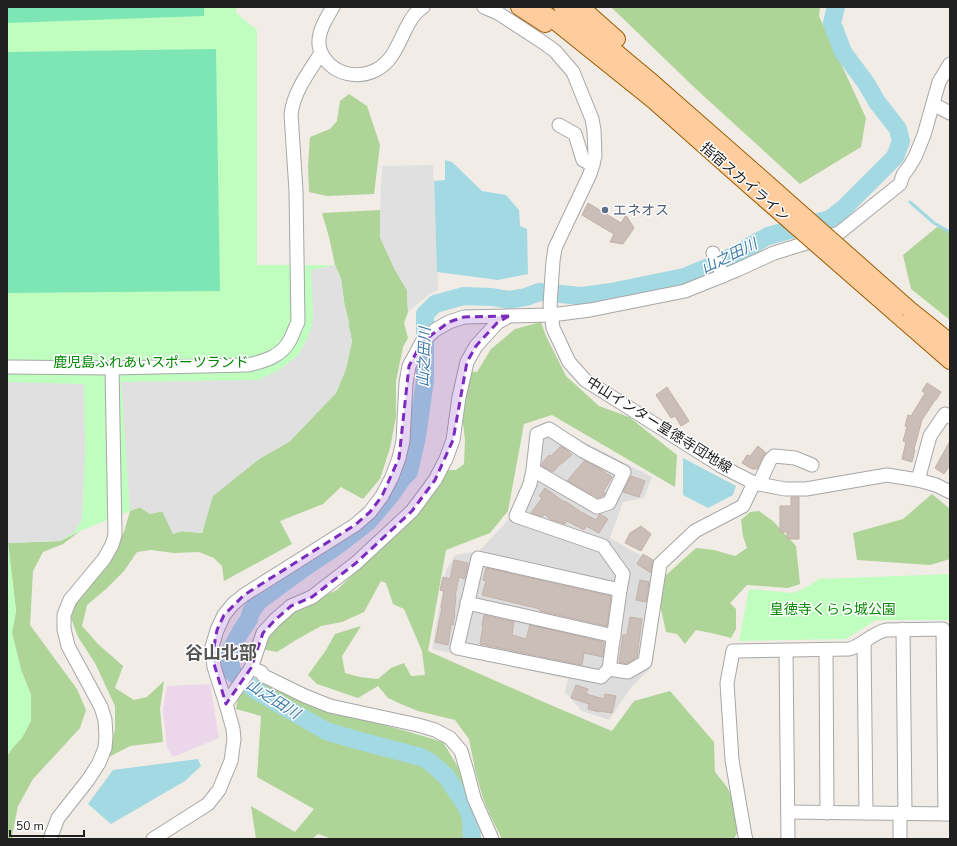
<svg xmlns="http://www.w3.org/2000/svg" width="957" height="846" viewBox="0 0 957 846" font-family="'Nunito Sans','Noto Sans JP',sans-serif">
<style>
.residential{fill:#dedddd}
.industrial{fill:#ebd7e9}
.forest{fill:#aed497}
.park{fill:#c0fec0}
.pitch{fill:#7ee6b5}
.parking{fill:#e0e0e0}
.water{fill:#a3d9e2}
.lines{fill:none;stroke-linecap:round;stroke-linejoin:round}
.stream{stroke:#a3d9e2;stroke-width:3}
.river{stroke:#a3d9e2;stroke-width:18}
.building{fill:#cabeb8;stroke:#c4b1a7}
.minor-casing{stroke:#a7a7a7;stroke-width:15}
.major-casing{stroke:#9c5b00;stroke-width:18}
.minor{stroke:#fff;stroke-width:13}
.major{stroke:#ffcd9d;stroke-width:16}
.major-bridge-casing{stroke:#9c5b00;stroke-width:18;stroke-linecap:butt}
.major-bridge{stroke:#ffcd9d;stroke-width:16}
.marked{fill:#7b2cbf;fill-opacity:0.2;stroke:#7b2cbf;stroke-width:3;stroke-dasharray:8 5;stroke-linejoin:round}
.service-dot{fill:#5c6f8a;stroke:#fff;stroke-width:1.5}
.labels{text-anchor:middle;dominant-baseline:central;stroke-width:3;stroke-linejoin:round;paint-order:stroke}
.street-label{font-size:14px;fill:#202020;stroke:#fff}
.service-label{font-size:14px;fill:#4e5e75;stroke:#fff;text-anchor:start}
.park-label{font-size:14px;fill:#038903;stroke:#fff}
.water-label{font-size:15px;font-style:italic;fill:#3f7ba7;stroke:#fff}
.district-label{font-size:18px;font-weight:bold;fill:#535353;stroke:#fff}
</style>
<rect width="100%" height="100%" fill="#f1ece6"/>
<polygon class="residential" points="554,426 652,477 644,498 623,502 610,538 666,570 652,667 632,686 609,720 582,711 565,692 568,679 432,649 446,571 455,555 479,551 511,517 527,470 535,430"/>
<polygon class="industrial" points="210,684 219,738 173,757 167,747 163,709 167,686"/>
<g class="forest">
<polygon points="611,7 820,7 819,16 866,118 861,147 800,184 696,89"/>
<polygon points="349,94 367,106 380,145 374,194 327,196 309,192 308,166 310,137 330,129 337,121 340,101"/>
<polygon points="380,210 380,237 395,270 407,290 408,312 404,323 408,338 403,347 396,381 396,417 390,448 380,479 363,499 341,487 323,504 280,521 292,544 224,581 222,566 214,558 199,552 174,553 151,550 137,552 124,571 106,589 87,605 82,626 98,644 123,666 115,688 134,700 147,697 164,681 160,709 163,742 130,746 107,758 115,730 115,706 95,663 78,637 71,618 76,598 110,555 124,532 130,511 140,507 150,514 163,511 173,533 182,531 202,533 212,496 259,459 290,441 349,323 344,302 341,279 335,265 329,237 322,213"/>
<polygon points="937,227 950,230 950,320 911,289 903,255"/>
<polygon points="541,322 546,336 566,376 599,406 629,417 677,455 675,487 552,415 524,424 508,511 490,533 446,550 428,651 546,703 612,731 634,701 670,691 714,742 715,772 727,787 734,802 739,829 734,839 502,839 490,815 483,798 476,774 469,739 455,720 418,711 401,704 388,698 378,686 358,698 317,684 308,675 326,650 335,634 361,626 342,656 345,673 360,677 378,679 391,668 404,663 411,676 425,675 422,651 404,609 393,604 386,583 381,581 364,612 342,622 321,626 296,640 277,652 261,649 273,630 293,609 337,590 354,573 446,470 456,470 464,464 465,440 461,406 465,371 477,372 491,349 515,329"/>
<polygon points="932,494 950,509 950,559 930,565 857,560 853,533 903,519"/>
<polygon points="759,511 773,521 796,546 800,584 788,588 747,585 730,603 736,609 736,629 731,638 716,634 696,630 685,644 677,634 666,632 659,600 665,576 696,548 714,550 735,556 747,548 743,536 741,520 750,512"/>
<polygon points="80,531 63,544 43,552 33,571 30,625 77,689 86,710 80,728 33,779 18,806 12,836 13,839 7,839 7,756 31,721 31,695 21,670 12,633 16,611 8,543 60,541"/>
<polygon points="250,676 269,686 298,697 336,712 406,731 443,742 458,767 480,834 481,839 332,839 318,834 312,839 256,839 251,806 295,832 314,809 257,777 261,716 236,709 238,698"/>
</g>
<g class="park">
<polygon points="7,7 236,7 236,13 257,30 257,265 335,265 341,279 344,302 352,341 346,369 336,393 290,441 259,459 212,496 202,533 182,531 173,534 163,511 150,514 140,507 80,531 60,541 8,543 16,611 12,633 21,670 31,695 31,721 22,738 10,751 7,756"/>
<polygon points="950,574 950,620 876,620 846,639 739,641 749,589 793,593 807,587 819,579"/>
</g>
<g class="pitch">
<polygon points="7,7 204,7 204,16 7,23"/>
<polygon points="216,49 220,291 7,293 7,52"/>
</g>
<g class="parking">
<polygon points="433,165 438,290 429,294 408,312 407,290 395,270 380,237 380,210 382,166"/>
<polygon points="335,265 341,279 344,302 352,341 346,369 336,393 290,441 259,459 213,496 202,533 182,531 173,534 162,511 150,514 140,507 130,511 121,382 258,380 279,370 298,355 307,339 312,325 313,314 311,270"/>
<polygon points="7,382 84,384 85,454 82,520 74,532 60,541 8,543"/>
</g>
<g class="water">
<polygon points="445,160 452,162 482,191 506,195 519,210 520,226 527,229 528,274 498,280 437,272 434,181 445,180"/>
<polygon points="683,458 736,486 733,495 708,508 683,495"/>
<polygon points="198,759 201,766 185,781 111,824 88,804 113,770"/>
</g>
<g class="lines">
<polyline class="stream" points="910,202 934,223 950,232"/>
<polyline class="river" points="472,839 471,819 467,807 446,776 430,762 421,757 360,741 326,731 258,692 232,672 229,653 241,631 249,619 251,612 259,601 304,568 337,546 368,522 391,495 402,479 409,472 417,437 425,380 425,314 435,304 464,296 492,297 509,300 526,297 539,292 582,296 611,292 684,277 723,261 768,236 830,219 843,209 895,157 901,141 898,129 877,102 866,83 843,52 832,23 836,7"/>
</g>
<g class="building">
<polygon points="588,203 621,223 626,215 634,228 623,244 610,242 614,234 582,215"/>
<polygon points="927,383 941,392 936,400 935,400 922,420 914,449 915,450 912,462 902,459 906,442 903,441 907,427 905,426 908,415 911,416 925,393 922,391"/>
<polygon points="667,387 689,421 681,426 675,416 671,418 656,395"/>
<polygon points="950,441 950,465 944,474 935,468"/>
<polygon points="561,446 568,451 572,455 561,464 560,464 553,472 542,466 542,463 549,455 551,456"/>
<polygon points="758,446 766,453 763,457 757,469 752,469 742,463 747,455 750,456"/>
<polygon points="584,461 597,467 612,477 603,492 605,493 603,496 598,498 567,481"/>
<polygon points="631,476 645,481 639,497 623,492"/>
<polygon points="545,488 564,502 565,501 581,512 596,520 599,515 600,514 608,519 599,533 586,526 584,530 567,521 565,524 551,520 544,514 542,517 531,513 542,498 539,496"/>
<polygon points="791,497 799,497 799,539 787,539 787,532 780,532 780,506 791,506"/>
<polygon points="641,526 651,534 641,551 625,543 630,533"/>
<polygon points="643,554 653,560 651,573 637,564"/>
<polygon points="454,560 468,563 465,579 459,577 455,596 456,597 454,613 455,613 453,625 451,624 448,645 435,642 442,608 441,608 444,591 440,590 443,577 450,579"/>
<polygon points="486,568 611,596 607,626 540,611 540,609 482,595 486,581 483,580"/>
<polygon points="640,580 649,582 646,602 636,600"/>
<polygon points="484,615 514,622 512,635 526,639 530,625 604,642 603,657 584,653 582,665 480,644 483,626 482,625"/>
<polygon points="630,617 642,619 637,657 626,664 619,662 623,635 627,635"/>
<polygon points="576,685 588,689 586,694 604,699 605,694 616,696 612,713 599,711 599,712 588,709 589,704 571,698"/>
</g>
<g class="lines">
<defs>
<g id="minor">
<path d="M333 7C327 17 318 31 319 44 319 49 321 53 324 58 336 75 358 79 376 70 395 60 399 40 409 23 412 17 417 11 423 7"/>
<polyline points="484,7 498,13 541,41 555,51 573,72 592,119 594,130 595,156 590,174 555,248 553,261 550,305 553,328 569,362 585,380 721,466 754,483 785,489 806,489 887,475 918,480 936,485 950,492"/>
<polyline points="933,104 950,113"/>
<polyline points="559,125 575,134 583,160 593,165"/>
<polyline points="713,253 723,276"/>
<path d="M7 367 112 368 248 365C265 361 282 356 290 340 293 334 295 328 298 322L296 191 291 114C294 91 309 72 321 53"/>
<polyline points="533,470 597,507 609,503 624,472 583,451 549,429 537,434 533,470 530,484 516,516 603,546 623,574 620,590 478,558 457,648 601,677 609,669 628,672 645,662 660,564 695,531 743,506 754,483"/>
<polyline points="918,480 930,436 945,414 950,417"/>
<polyline points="759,484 770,460 774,456 795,458 812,465"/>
<polyline points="467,603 614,636"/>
<polyline points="903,629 905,813"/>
<polyline points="864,642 866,813"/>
<polyline points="826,650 827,813"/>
<polyline points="786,651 788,839"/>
<polyline points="251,668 263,633 275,620 291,606 312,597 356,563 412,511 435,480 446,459 453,440 459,397 467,362 476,346 497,323 509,316"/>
<polyline points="609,669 620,590"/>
<polyline points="226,704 251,668 261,672 264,676 305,696 330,706 418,725 435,730 450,738 461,751 467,771 474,798 492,839"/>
<polyline points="788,812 950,814"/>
<polyline points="900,813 900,839"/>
<polyline points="50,839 58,818 88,780 99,763 105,748 106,736 105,720 101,707 68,646 64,629 64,615 70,600 104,559 112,545 115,535 112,368"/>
<polyline points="153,839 208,804 219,790 231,761 234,739 233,729 226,704 214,667 212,647 217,630 224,615 233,604 244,595 355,525 370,512 382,496 392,477 399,458 403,441 406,383 409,366 422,342 435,330 449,322 464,317 551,315 590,310 685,291 737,270 774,253 839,233 900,184 903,175 909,167 915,157 924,135 939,82 950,64"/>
<path d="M746 839 745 836 732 760 727 683 733 651 849 649C862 646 872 633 886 630L943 629 945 814"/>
</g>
<g id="major">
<polyline points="519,7 545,24"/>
<polyline points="537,7 654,101 752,188"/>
<polyline points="562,7 653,83 768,184"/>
<polyline points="581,7 617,39"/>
<polyline points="909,309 950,342"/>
<polyline points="895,313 950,361"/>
</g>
</defs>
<use href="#minor" class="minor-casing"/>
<use href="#major" class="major-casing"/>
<use href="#minor" class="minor"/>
<use href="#major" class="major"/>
<defs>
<g id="major-bridge">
<polyline points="768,184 909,309"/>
<polyline points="752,188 895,313"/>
</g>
</defs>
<use href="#major-bridge" class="major-bridge-casing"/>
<use href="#major-bridge" class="major-bridge"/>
</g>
<path class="marked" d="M509 316 497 323 476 346 467 362 453 440 435 480 412 511 356 563 312 597 291 606 275 620 263 633 251 668 226 704 212 657 217 630 224 615 244 595 355 525 370 512 382 496 399 458 409 366 422 342 449 322 464 317Z"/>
<circle class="service-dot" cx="605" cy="210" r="4"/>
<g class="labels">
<g class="street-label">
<text transform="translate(745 182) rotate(41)">指宿スカイライン</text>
<text transform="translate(659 425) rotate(32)">中山インター皇徳寺団地線</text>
</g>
<g class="service-label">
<text x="613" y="210">エネオス</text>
</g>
<g class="park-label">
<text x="151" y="362">鹿児島ふれあいスポーツランド</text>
<text x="833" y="609">皇徳寺くらら城公園</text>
</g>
<g class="water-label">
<text transform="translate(729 256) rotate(-26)">山之田川</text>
<text transform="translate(424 357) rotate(-88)">山之田川</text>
<text transform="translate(273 699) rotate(32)">山之田川</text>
</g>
<g class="district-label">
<text x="221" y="653">谷山北部</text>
</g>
</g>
<rect width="957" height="846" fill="none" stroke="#202020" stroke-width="16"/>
<path d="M10 830v6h74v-6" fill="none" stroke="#202020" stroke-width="2"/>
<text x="16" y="830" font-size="12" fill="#202020" stroke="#ffffff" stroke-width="3" paint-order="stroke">50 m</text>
</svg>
